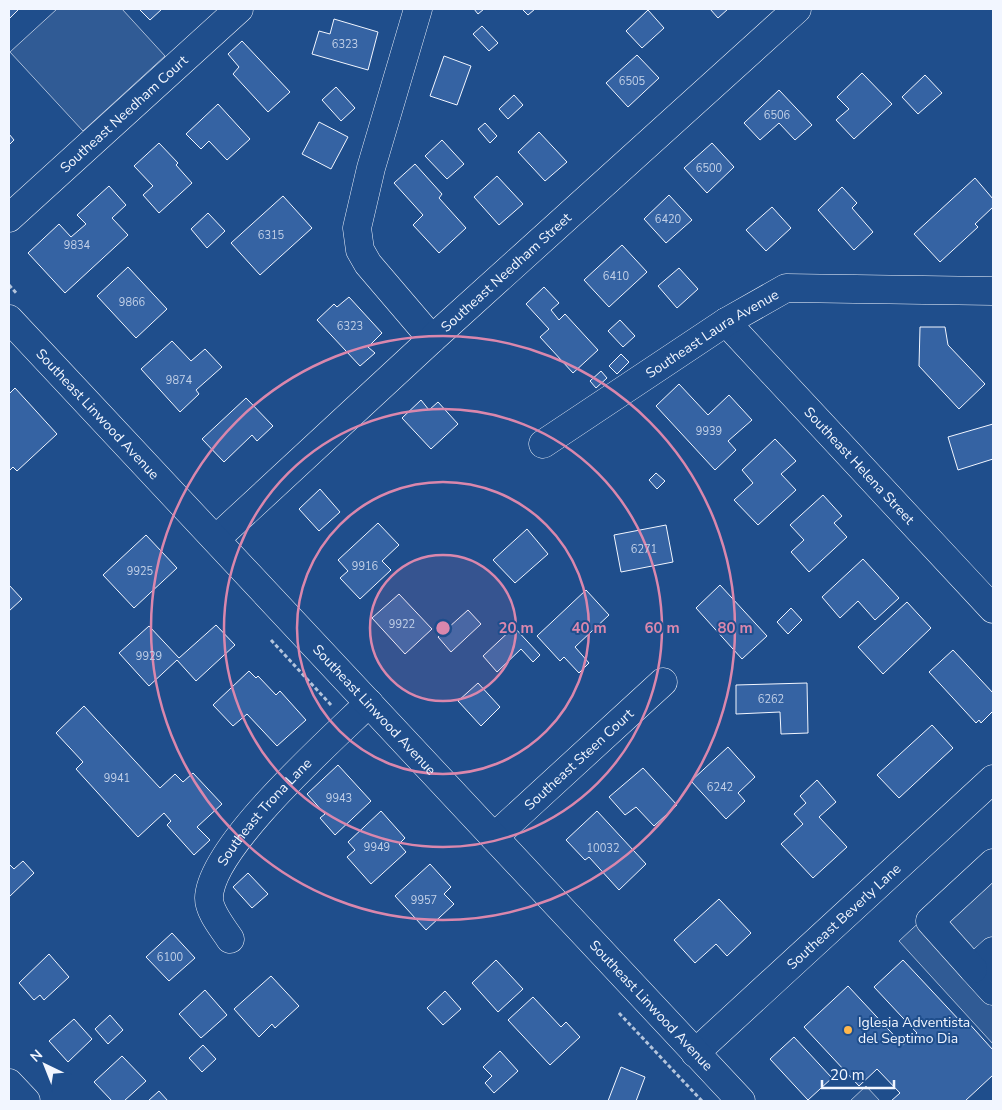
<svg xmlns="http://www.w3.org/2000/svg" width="1002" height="1110" viewBox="0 0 1002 1110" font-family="'Nunito Sans',sans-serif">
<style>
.parking{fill:#305b95;stroke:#a8bbd7}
.building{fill:#3563a3;stroke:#f2f6ff}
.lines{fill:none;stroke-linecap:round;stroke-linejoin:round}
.minor-casing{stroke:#f2f6ff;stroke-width:29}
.major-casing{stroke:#f2f6ff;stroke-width:29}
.path{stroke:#b3c4dc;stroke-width:3;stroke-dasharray:4 2.5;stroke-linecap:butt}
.minor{stroke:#1f4e8c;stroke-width:28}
.major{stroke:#1f4e8c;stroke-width:28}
.ring{fill:none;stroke:#da87ad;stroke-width:2.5}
.poi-dot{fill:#ffb74d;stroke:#1f4e8c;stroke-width:2}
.labels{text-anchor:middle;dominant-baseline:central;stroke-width:4;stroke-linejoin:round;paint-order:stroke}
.number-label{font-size:11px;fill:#c3d1e8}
.street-label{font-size:14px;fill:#f2f6ff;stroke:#1f4e8c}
.poi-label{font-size:14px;fill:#f2f6ff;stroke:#1f4e8c;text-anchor:start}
.centre{fill:#da87ad;stroke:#1f4e8c;stroke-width:2.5}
.ring-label{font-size:15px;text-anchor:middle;font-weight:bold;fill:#da87ad;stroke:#1f4e8c;stroke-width:4;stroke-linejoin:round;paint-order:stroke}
</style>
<rect width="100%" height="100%" fill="#1f4e8c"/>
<g class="parking">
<polygon points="57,9 122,9 165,56 83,131 10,52"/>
<polygon points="993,854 993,1044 899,941"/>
<polygon points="866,1086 880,1101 850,1101"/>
</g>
<g class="building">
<polygon points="9,9 19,9 9,19"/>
<polygon points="139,9 162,9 150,20"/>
<polygon points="474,9 484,9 478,14"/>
<polygon points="522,9 535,9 528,15"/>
<polygon points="710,9 728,9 718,18"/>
<polygon points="648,10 664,28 642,48 626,31"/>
<polygon points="334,19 378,32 368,70 312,54 319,31 330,34"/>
<polygon points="482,26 498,43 489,51 473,34"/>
<polygon points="242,41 290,92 268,112 233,74 239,67 228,54"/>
<polygon points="637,55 659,78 628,107 606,83"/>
<polygon points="444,56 471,66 457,105 430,96"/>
<polygon points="862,73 892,104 854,139 836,120 849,109 837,97"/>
<polygon points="925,75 942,93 918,114 902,97"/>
<polygon points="336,87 355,108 341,121 322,100"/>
<polygon points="779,90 812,125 795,140 779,123 760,140 744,123"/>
<polygon points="514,95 523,105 508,119 499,109"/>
<polygon points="218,104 250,139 227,160 209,141 201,149 186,134"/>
<polygon points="319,122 348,137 331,169 302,154"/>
<polygon points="485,123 497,136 490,143 478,129"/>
<polygon points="539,132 567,162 545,181 518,152"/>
<polygon points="9,134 14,140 9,145"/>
<polygon points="442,140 464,164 447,179 425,156"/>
<polygon points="159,143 178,163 176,165 192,183 159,213 143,195 153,186 134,166"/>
<polygon points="712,143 734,167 707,193 684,168"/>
<polygon points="415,164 442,194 439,198 466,228 439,253 413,225 423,215 394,183"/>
<polygon points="497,176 523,204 499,225 474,197"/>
<polygon points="975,178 993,199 993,207 975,224 978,227 940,262 914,234"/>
<polygon points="109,186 126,205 112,218 128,235 65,293 28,253 59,224 71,237 86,224 77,215"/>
<polygon points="842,187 857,203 852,208 873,232 854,250 818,210"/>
<polygon points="669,195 692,220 666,243 644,219"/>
<polygon points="283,196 312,228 260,275 231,243"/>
<polygon points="772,207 791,228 766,251 746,230"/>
<polygon points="208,213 225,231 207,248 191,229"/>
<polygon points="622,245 647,272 609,307 584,280"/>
<polygon points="128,267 167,309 136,338 97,296"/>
<polygon points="679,268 698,289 677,308 658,286"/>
<polygon points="544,287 559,303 551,310 559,320 565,314 598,350 573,373 540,337 549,329 526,304"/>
<polygon points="349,297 382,333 368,347 375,353 360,366 317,320 334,304 337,307"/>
<polygon points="620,320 635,336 623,347 608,331"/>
<polygon points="920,327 945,327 948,345 985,384 959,409 919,366"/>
<polygon points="172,341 191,361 205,349 222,367 196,390 199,394 180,412 141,369"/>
<polygon points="621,354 629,362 617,374 609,366"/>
<polygon points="601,371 607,378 596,388 590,381"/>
<polygon points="679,384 708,415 729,395 752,420 728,441 736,450 715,470 656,406"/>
<polygon points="15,388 57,434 17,471 13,467 9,471 9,394"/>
<polygon points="246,398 273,426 257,441 252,435 224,462 202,439"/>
<polygon points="421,400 429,410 438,402 458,424 431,449 402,418"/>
<polygon points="993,424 993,459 958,470 948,437"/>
<polygon points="775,439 796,461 781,474 796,490 758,525 734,500 753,483 742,470"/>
<polygon points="656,473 665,481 657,489 649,480"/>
<polygon points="320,489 340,512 319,531 299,509"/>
<polygon points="823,495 842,516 834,523 847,537 809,572 791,552 804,540 790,525"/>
<polygon points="378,523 399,545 382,561 391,570 360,599 340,578 348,571 338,560"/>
<polygon points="666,525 673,562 621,572 614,535"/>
<polygon points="527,529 548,554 515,583 493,560"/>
<polygon points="146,535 177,568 134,608 103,575"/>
<polygon points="863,559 899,598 875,620 858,601 840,618 822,597"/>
<polygon points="9,585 22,599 9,611"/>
<polygon points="720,585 767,636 742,659 696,608"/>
<polygon points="586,590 609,615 575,647 589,663 579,673 564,657 560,661 537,636"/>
<polygon points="399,594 432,629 405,654 372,618"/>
<polygon points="907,602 931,628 883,674 858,647"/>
<polygon points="791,608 802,620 788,634 777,622"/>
<polygon points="468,610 481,624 451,652 438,637"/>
<polygon points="216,625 235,645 196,681 177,660 149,686 119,653 149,626 179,658"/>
<polygon points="514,627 540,655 533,662 521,649 497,672 483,656"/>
<polygon points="953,650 993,693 993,711 981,723 979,720 976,723 929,672"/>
<polygon points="249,671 256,678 258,676 276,695 280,691 306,720 277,746 247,714 233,726 213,705"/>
<polygon points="478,683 500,707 481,726 458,701"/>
<polygon points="807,683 808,733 781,734 780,712 736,714 736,685"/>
<polygon points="84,706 160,788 175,774 183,782 193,773 222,804 197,827 210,840 194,855 167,825 171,821 164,813 138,837 76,769 83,762 56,733"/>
<polygon points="932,725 953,748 899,798 877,775"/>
<polygon points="728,747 755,777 738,793 745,801 726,819 691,781"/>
<polygon points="338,765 371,801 335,835 320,818 325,814 307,794"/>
<polygon points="643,768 677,805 654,826 636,807 625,815 609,797"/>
<polygon points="817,780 836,802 819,817 847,847 813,878 781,844 803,824 794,814 806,803 800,796"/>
<polygon points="381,811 405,838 399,844 406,852 371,884 347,857 355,850 348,842"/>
<polygon points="597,811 646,864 619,890 589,857 585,860 566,840"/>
<polygon points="23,861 34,873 9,897 9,864 14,869"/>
<polygon points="430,864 451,887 444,894 454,904 426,930 395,896"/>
<polygon points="248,873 268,894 252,908 233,887"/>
<polygon points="719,899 751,933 727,956 716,944 695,963 674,940"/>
<polygon points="172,933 195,958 169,981 146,957"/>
<polygon points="49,954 69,977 44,1000 40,995 34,1000 19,983"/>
<polygon points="496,960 523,989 498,1012 472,983"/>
<polygon points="903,960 961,1022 965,1019 993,1050 993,1075 965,1101 891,1101 900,1093 877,1069 859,1086 804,1027 848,986 903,1045 917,1033 874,987"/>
<polygon points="271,976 299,1006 275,1028 272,1024 259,1037 234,1009"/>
<polygon points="205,990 227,1015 201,1038 179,1014"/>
<polygon points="445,991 461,1009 443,1025 427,1008"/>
<polygon points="533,997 561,1027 566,1022 580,1037 550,1065 508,1020"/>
<polygon points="110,1015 123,1030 108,1044 95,1029"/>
<polygon points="74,1019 92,1039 68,1062 49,1041"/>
<polygon points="794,1037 832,1078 808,1100 770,1059"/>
<polygon points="203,1045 216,1059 202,1072 189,1058"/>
<polygon points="500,1051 518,1071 494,1093 485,1083 492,1076 483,1067"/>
<polygon points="122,1056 146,1081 124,1101 112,1101 94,1082"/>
<polygon points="621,1067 645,1077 636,1101 608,1101"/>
<polygon points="159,1091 168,1101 148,1101"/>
</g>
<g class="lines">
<defs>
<g id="minor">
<polyline points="418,9 371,168 357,228 360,250 368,264 432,339"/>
<path id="s1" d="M9 218 239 9"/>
<path id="s2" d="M726 322 993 609"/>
<path id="s3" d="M543 444 726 322 786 288 993 291"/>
<path id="s4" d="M216 539 432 339 797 9"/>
<path id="s5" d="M494 837 663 682"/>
<path id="s6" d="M230 939C223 928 209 912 209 898 210 847 330 741 369 703"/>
<polyline points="993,951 973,969 993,991"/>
<polyline points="973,969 930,921 993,863"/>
<path id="s7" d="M695 1053 993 779"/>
<polyline points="9,1083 26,1101"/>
</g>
<g id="major">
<path id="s8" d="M9 319 741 1101"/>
</g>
</defs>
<use href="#minor" class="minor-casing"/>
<use href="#major" class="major-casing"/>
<g class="path">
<polyline points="9,285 17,294"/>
<polyline points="271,640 331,705"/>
<polyline points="619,1013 702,1101"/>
</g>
<use href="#minor" class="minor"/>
<use href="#major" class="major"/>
</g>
<circle cx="443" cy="628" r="73" fill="#da87ad" fill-opacity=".12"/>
<g class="ring">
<circle cx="443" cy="628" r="73"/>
<circle cx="443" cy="628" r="146"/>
<circle cx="443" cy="628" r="219"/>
<circle cx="443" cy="628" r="292"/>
</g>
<circle class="poi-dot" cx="848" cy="1030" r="5"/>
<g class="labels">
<g class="number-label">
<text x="345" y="44">6323</text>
<text x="632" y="81">6505</text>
<text x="777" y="115">6506</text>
<text x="709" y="168">6500</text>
<text x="668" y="219">6420</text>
<text x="271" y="235">6315</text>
<text x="77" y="245">9834</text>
<text x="616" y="276">6410</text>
<text x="132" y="302">9866</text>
<text x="350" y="326">6323</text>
<text x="179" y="380">9874</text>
<text x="709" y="431">9939</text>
<text x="644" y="549">6271</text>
<text x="365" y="566">9916</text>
<text x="140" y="571">9925</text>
<text x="402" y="624">9922</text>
<text x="149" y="656">9929</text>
<text x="771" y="699">6262</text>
<text x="117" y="778">9941</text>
<text x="720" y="787">6242</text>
<text x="339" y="798">9943</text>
<text x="377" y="847">9949</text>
<text x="603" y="848">10032</text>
<text x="424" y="900">9957</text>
<text x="170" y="957">6100</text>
</g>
<g class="street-label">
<text stroke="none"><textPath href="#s1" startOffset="155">Southeast Needham Court</textPath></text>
<text stroke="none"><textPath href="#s4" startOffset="394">Southeast Needham Street</textPath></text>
<text stroke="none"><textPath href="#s3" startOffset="202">Southeast Laura Avenue</textPath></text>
<text stroke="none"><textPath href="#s8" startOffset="130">Southeast Linwood Avenue</textPath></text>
<text stroke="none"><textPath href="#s2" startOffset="196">Southeast Helena Street</textPath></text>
<text stroke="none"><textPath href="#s8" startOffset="535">Southeast Linwood Avenue</textPath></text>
<text stroke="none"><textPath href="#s5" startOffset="115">Southeast Steen Court</textPath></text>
<text stroke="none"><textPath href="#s6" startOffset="151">Southeast Trona Lane</textPath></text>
<text stroke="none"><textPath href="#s7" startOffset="202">Southeast Beverly Lane</textPath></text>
<text stroke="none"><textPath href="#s8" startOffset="940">Southeast Linwood Avenue</textPath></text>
</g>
<g class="poi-label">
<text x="858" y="1022">Iglesia Adventista<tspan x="858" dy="16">del Septimo Dia</tspan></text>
</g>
</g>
<circle cx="443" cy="628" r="8" class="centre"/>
<g class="ring-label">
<text x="516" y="633">20 m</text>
<text x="589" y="633">40 m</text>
<text x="662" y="633">60 m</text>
<text x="735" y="633">80 m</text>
</g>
<rect width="1002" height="1110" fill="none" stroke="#f2f6ff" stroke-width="20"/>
<g transform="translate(45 1065) rotate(317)" stroke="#1f4e8c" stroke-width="4" paint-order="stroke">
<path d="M0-4L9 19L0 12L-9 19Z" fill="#f2f6ff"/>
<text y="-8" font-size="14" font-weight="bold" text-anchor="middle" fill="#f2f6ff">N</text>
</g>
<path d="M822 1080v8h72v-8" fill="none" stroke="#f2f6ff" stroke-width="2.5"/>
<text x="830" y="1080" font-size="15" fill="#f2f6ff" stroke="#1f4e8c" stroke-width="4" paint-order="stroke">20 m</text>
</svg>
